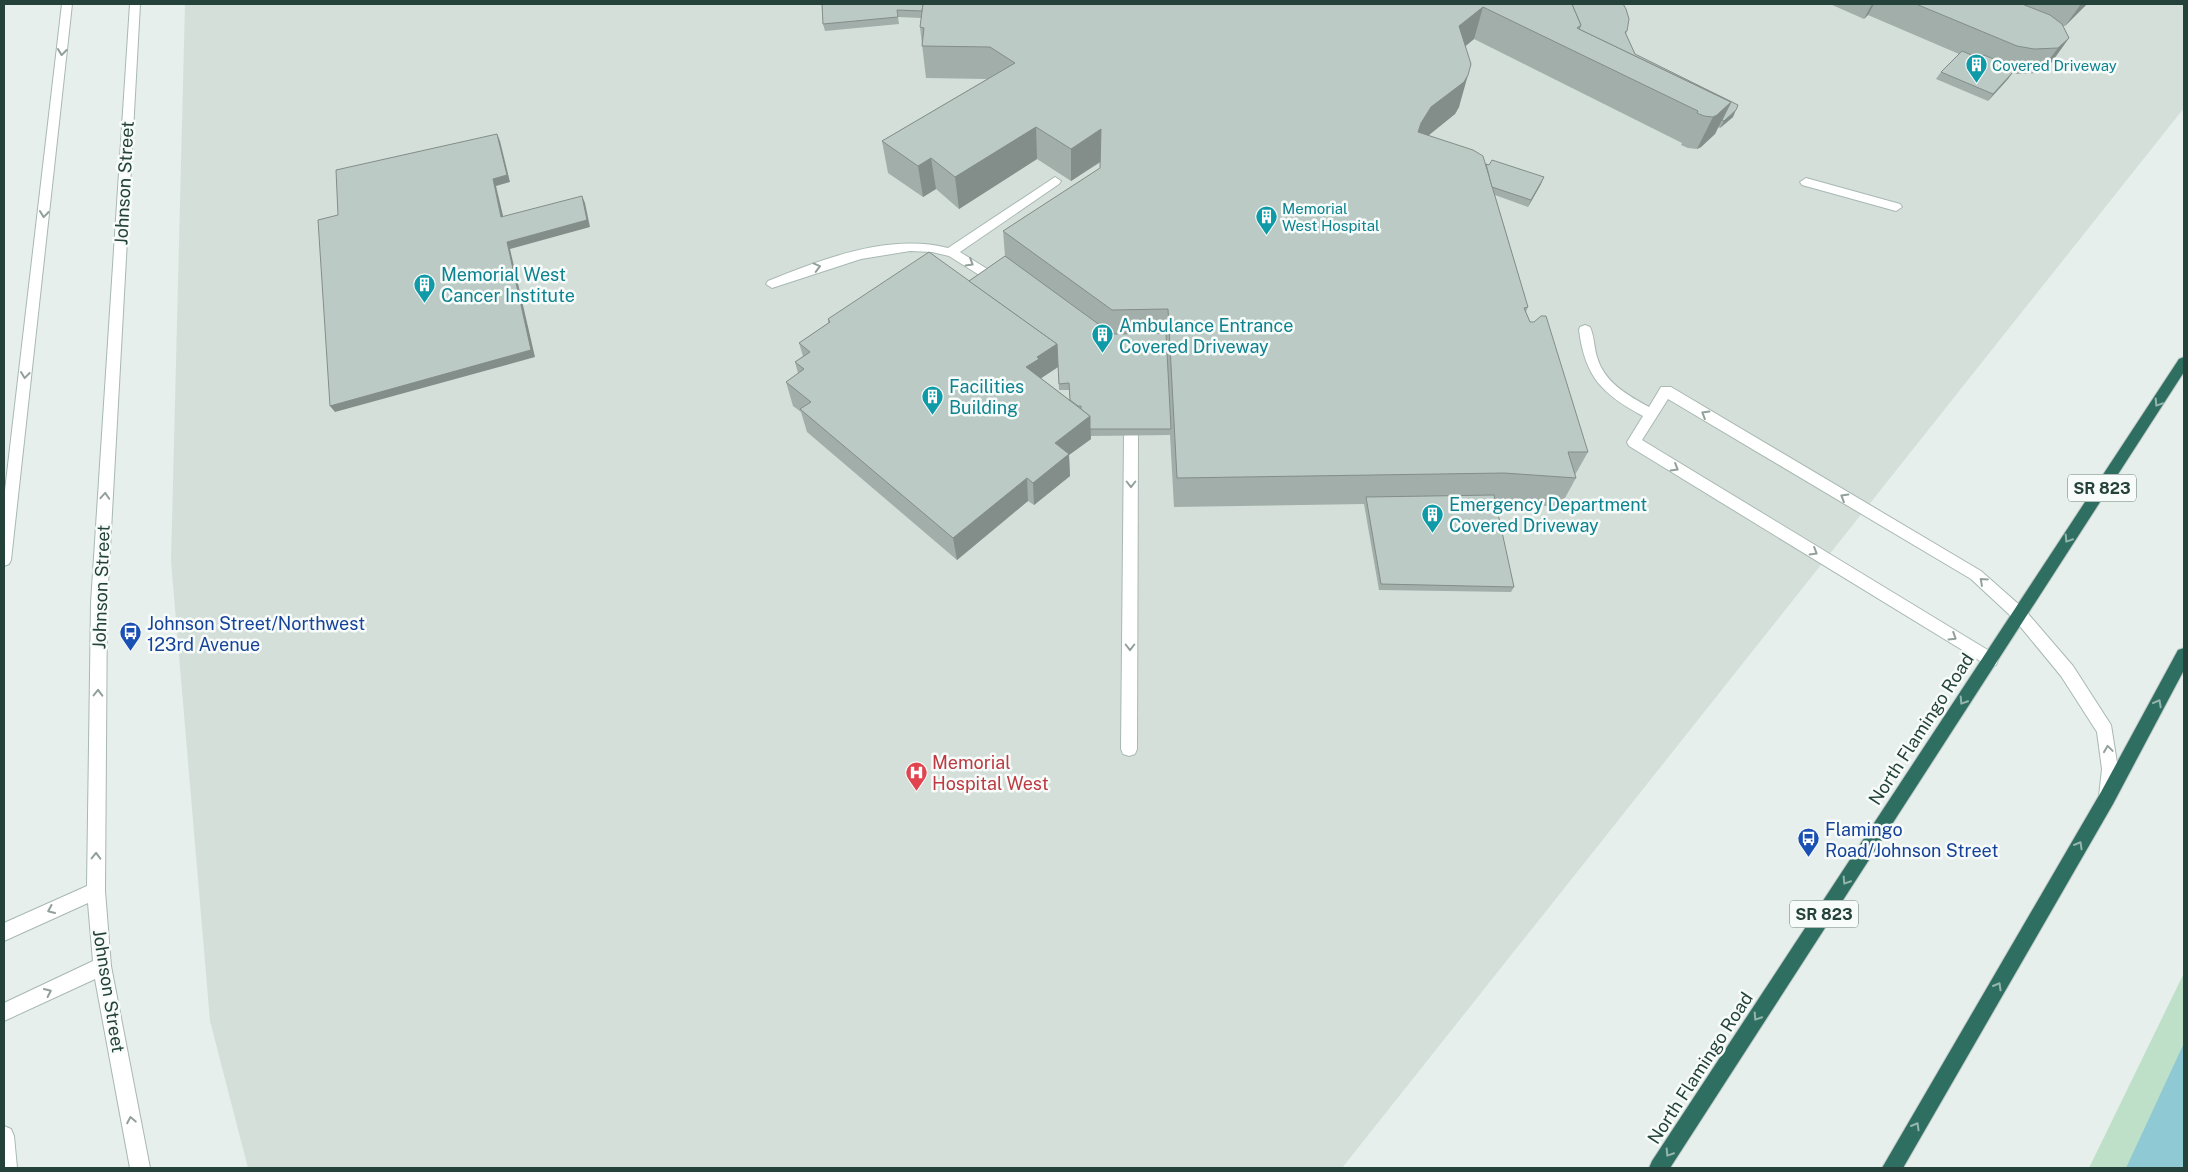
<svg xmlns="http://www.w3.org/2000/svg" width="2188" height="1172" viewBox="0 0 2188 1172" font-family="'Public Sans',sans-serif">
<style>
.built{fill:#d4dfda}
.green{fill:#bfe0c8}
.water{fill:#8ec9d4}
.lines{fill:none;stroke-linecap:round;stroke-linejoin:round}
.minor-casing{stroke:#a8b8b2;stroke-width:2}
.highway-casing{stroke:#c2cac8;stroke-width:2}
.minor{fill:#fff;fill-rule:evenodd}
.highway{fill:#2f6f62;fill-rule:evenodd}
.wall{fill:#a1aea9;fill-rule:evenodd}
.shaded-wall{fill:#838d89}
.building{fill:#bbcac4;stroke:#838d89}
.oneway{stroke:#92a09c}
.oneway2{stroke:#93b5ae}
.labels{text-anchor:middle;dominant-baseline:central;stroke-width:5;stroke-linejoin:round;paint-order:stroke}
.far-culture-label{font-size:15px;fill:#0d838f;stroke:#f7fbf9;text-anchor:start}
.shield{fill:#f7fbf9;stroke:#637a73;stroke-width:1}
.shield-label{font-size:16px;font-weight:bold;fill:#24423a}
.street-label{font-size:18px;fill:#24423a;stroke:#f7fbf9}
.culture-label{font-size:18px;fill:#0d838f;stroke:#f7fbf9;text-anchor:start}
.transit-label{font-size:18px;fill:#164399;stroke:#f7fbf9;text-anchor:start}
.health-label{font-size:18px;fill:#be3a42;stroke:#f7fbf9;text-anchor:start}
</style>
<rect width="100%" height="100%" fill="#e6efeb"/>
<polygon class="built" points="185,4 2184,4 2184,108 1342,1168 248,1168 210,1021 171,561"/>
<polygon class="green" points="2184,973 2184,1168 2089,1168"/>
<polygon class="water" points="2184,1043 2184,1168 2126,1168"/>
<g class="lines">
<defs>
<g id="minor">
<polygon points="62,4 72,4 11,560 9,564 4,566 4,499"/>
<polygon points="130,4 140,4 107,603 105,891 111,966 150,1168 130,1168 95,979 4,1021 4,1003 93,961 88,903 4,941 4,923 87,886 91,603"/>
<path d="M1055 177 1061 181 1059 184 960 252 992 272 994 275 992 278H984L949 256 932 252 910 251 861 259 772 288 766 284 768 281C823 259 888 233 948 248Z"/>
<polygon points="1806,178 1900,204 1902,207 1896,211 1802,185 1800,182"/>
<path d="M1585 325 1590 327C1594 335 1594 347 1597 357 1604 382 1627 395 1649 407L1661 387H1671L1981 571 2024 609 2073 666 2111 725 2118 769 2113 802 2107 804 2101 802 2099 796 2102 769 2097 732 2061 676 2014 619 1971 579 1668 399 1642 440 1996 655 1998 660 1996 665 1990 667 1629 446 1627 442 1643 416C1602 394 1585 377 1579 330L1580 327Z"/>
<polygon points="1131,431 1136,432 1138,436 1137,749 1135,754 1129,756 1123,754 1121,749 1124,436 1126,432"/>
<polygon points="4,1126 11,1129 14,1136 17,1168 4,1168"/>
</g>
<g id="highway">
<polygon points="2184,357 2184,372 1670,1168 1649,1168 1652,1161 2179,359"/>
<polygon points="2184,648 2184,670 2113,804 1903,1168 1882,1168 2101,792 2178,650"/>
</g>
</defs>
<use href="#minor" class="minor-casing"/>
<use href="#highway" class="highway-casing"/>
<use href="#minor" class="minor"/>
<use href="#highway" class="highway"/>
</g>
<g class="wall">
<path d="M822 4H1623L1627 31 1626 34 1635 54 1733 117 1720 128 1718 127 1715 134 1701 147 1697 149 1688 148 1681 145 1682 143 1474 39 1466 46 1459 107 1455 114 1428 135 1486 164 1541 184 1528 207 1495 195 1528 307 1526 312 1588 452 1575 475 1576 478 1560 507 1495 502 1514 587 1511 592 1379 590 1364 504 1174 507 1170 435 1090 436 1091 439 1069 455 1070 476 1034 505 1028 501 957 560 807 432 801 412 793 406 786 382 798 373 795 362 803 356 799 343 828 323V319L969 281 1005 256 1003 231 1100 168 1101 162 1071 181 1037 159 959 209 936 189 923 197 888 173 882 141 987 79 926 78 920 27 921 18 898 17 899 24 825 31 823 24ZM1058 367 1059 390H1069L1070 400 1041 378Z"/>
<polygon points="1830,4 2087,4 2065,26 2063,26 2069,38 2051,63 2039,73 2016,74 2012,73 2008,79 1988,101 1936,79 1941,72 1959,54 1868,15 1864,19"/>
</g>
<g class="shaded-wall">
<polygon points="1872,4 1874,4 1868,15 1864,19"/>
<polygon points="2081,4 2087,4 2065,26"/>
<polygon points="1483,7 1474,39 1450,58 1459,26"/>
<polygon points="2069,38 2051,63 2039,73 2058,48"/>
<polygon points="2013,72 2008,79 1988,101 1993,94"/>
<polygon points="1468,75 1459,107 1455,114 1423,140 1412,155 1421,123 1431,107"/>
<polygon points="1731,102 1715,134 1701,147 1697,149 1713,117"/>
<polygon points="1736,110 1733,117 1720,128 1724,121"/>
<polygon points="1036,127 1037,159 959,209 955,177"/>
<polygon points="1101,129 1101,161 1071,181 1071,149"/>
<polygon points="497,134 500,141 510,182 496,186 505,224 501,217 493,179"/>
<polygon points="931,158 936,189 923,197 918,166"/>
<polygon points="1544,177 1541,184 1528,207 1531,200"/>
<polygon points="582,196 585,203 590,227 510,249 535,357 335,412 330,406 507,242"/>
<polygon points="1057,344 1058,367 1040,379 1026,367 1037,357"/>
<polygon points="1090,416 1091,439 1069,455 1070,476 1034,505 1033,483 1055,443"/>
<polygon points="1027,478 1028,501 957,560 953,538"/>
</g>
<g class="building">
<polygon points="822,4 923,4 922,11 897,10 898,17 823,24"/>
<polygon points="923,4 1572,4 1581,25 1577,28 1731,102 1717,115 1713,117 1704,116 1697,113 1698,111 1483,7 1459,26 1471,64 1468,75 1464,82 1431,107 1421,123 1418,132 1473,150 1483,156 1528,307 1524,308 1530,322 1534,322 1541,316 1546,316 1588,452 1568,452 1576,478 1504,473 1177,478 1168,309 1112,310 1003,231 1100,168 1101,129 1071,149 1036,127 955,177 931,158 918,166 882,141 1015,63 990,47 922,46 924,28 920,27"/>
<polygon points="1572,4 1623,4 1626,9 1629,19 1627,31 1625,32 1635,54 1738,105 1736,110 1724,121 1722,120 1731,102 1579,29 1581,25"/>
<polygon points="1916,4 2022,4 2050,15 2062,24 2069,38 2058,48 2034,49 2017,46"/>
<polygon points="1962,51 1981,59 1984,55 2005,64 2002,67 2013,72 1993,94 1941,72"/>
<polygon points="497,134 507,175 493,179 501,217 582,196 587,220 507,242 531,350 330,406 318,220 338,215 336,170"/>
<polygon points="1492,160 1544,177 1531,200 1492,187 1486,164 1489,165"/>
<polygon points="929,252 1057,344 1037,357 1039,359 1026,367 1090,416 1055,443 1069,454 1033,483 1027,478 953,538 800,409 811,402 786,382 804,369 795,362 810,352 799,343 830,322 828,319"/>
<polygon points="1005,256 1112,334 1166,333 1171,429 1090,429 1090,416 1081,409 1081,406 1078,406 1070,400 1069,383 1059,384 1057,344 969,281"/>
<polygon points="1494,495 1514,587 1381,584 1366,497"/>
</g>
<defs><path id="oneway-chevron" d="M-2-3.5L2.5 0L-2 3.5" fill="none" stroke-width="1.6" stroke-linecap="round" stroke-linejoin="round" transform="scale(1.25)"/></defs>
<g class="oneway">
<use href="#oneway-chevron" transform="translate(62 52) rotate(96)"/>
<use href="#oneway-chevron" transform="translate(44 214) rotate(96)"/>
<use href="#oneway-chevron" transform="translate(970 263) rotate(31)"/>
<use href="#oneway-chevron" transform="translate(817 267) rotate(-15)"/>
<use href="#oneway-chevron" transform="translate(25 375) rotate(97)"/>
<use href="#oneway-chevron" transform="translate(1705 414) rotate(-149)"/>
<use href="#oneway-chevron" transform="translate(1675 468) rotate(31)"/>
<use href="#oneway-chevron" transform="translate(1131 484) rotate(90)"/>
<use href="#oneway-chevron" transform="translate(105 496) rotate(-86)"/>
<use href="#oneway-chevron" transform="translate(1844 497) rotate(-149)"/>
<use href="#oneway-chevron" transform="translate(1814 552) rotate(31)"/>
<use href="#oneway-chevron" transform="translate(1983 581) rotate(-138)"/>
<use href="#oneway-chevron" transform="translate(1953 637) rotate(32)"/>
<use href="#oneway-chevron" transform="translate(1130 647) rotate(90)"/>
<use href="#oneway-chevron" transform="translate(98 693) rotate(-89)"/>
<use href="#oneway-chevron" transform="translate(2108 749) rotate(-98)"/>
<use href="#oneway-chevron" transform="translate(96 856) rotate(-89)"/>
<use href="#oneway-chevron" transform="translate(51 910) rotate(156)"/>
<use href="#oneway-chevron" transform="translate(48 992) rotate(-25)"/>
<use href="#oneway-chevron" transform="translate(131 1120) rotate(-101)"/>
</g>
<g class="oneway2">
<use href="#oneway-chevron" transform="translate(2158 403) rotate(123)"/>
<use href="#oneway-chevron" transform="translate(2068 539) rotate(123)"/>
<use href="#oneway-chevron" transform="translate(1963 701) rotate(123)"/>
<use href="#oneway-chevron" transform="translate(2158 703) rotate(-62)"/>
<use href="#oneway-chevron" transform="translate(2079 845) rotate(-60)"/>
<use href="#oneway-chevron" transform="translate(1846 881) rotate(123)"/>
<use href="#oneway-chevron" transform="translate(1998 986) rotate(-60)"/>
<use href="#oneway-chevron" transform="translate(1757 1017) rotate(123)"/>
<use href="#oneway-chevron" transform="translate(1916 1126) rotate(-60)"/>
<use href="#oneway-chevron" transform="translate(1669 1153) rotate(123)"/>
</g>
<defs>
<symbol id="building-pin" viewBox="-11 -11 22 30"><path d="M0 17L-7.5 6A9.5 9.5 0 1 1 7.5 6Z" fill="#0f9aa8" stroke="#f7fbf9"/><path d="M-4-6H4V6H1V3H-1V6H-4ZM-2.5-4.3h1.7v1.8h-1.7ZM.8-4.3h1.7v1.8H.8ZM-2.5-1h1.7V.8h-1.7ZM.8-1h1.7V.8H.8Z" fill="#fff"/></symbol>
<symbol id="bus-pin" viewBox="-11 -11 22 30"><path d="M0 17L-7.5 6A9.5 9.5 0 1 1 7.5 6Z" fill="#1a4fb4" stroke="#f7fbf9"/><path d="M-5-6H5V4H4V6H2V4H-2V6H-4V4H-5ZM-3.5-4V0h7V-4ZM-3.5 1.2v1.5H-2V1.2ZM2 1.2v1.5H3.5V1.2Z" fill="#fff"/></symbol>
<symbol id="hospital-pin" viewBox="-11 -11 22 30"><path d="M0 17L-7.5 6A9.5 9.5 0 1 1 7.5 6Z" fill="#e0444e" stroke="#f7fbf9"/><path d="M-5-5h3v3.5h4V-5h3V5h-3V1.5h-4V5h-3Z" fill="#fff"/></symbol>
</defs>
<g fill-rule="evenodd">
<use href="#building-pin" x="1964" y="52" width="25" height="34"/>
<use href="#building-pin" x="1254" y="204" width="25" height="34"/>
<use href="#building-pin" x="412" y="272" width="25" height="34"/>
<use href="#building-pin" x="1090" y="322" width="25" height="34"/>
<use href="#building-pin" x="920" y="384" width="25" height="34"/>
<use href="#building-pin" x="1420" y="502" width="25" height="34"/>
<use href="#bus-pin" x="118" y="620" width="25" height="34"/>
<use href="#hospital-pin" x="904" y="760" width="25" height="34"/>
<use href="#bus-pin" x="1796" y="826" width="25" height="34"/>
</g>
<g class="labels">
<g class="far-culture-label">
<text x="1992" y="65">Covered Driveway</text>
<text x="1282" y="208">Memorial<tspan x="1282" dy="17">West Hospital</tspan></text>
</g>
<g class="shield">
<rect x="2068" y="474.5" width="68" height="27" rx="4"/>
<rect x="1790" y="900.5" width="68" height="27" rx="4"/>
</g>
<g class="shield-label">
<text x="2102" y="488">SR 823</text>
<text x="1824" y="914">SR 823</text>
</g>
<g class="street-label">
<text transform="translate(124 183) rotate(-87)">Johnson Street</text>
<text transform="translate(101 587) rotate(-88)">Johnson Street</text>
<text transform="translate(1921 729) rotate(-57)">North Flamingo Road</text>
<text transform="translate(109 991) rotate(81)">Johnson Street</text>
<text transform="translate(1700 1068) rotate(-57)">North Flamingo Road</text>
</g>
<g class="culture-label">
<text x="441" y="274">Memorial West<tspan x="441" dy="21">Cancer Institute</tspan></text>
<text x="1119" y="325">Ambulance Entrance<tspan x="1119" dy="21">Covered Driveway</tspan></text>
<text x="949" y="386">Facilities<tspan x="949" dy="21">Building</tspan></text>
<text x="1449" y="504">Emergency Department<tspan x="1449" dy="21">Covered Driveway</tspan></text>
</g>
<g class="transit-label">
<text x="147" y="623">Johnson Street/Northwest<tspan x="147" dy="21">123rd Avenue</tspan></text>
<text x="1825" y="829">Flamingo<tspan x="1825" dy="21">Road/Johnson Street</tspan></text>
</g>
<g class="health-label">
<text x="932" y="762">Memorial<tspan x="932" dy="21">Hospital West</tspan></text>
</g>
</g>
<rect width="2188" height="1172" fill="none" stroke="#24423a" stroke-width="10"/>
</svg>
